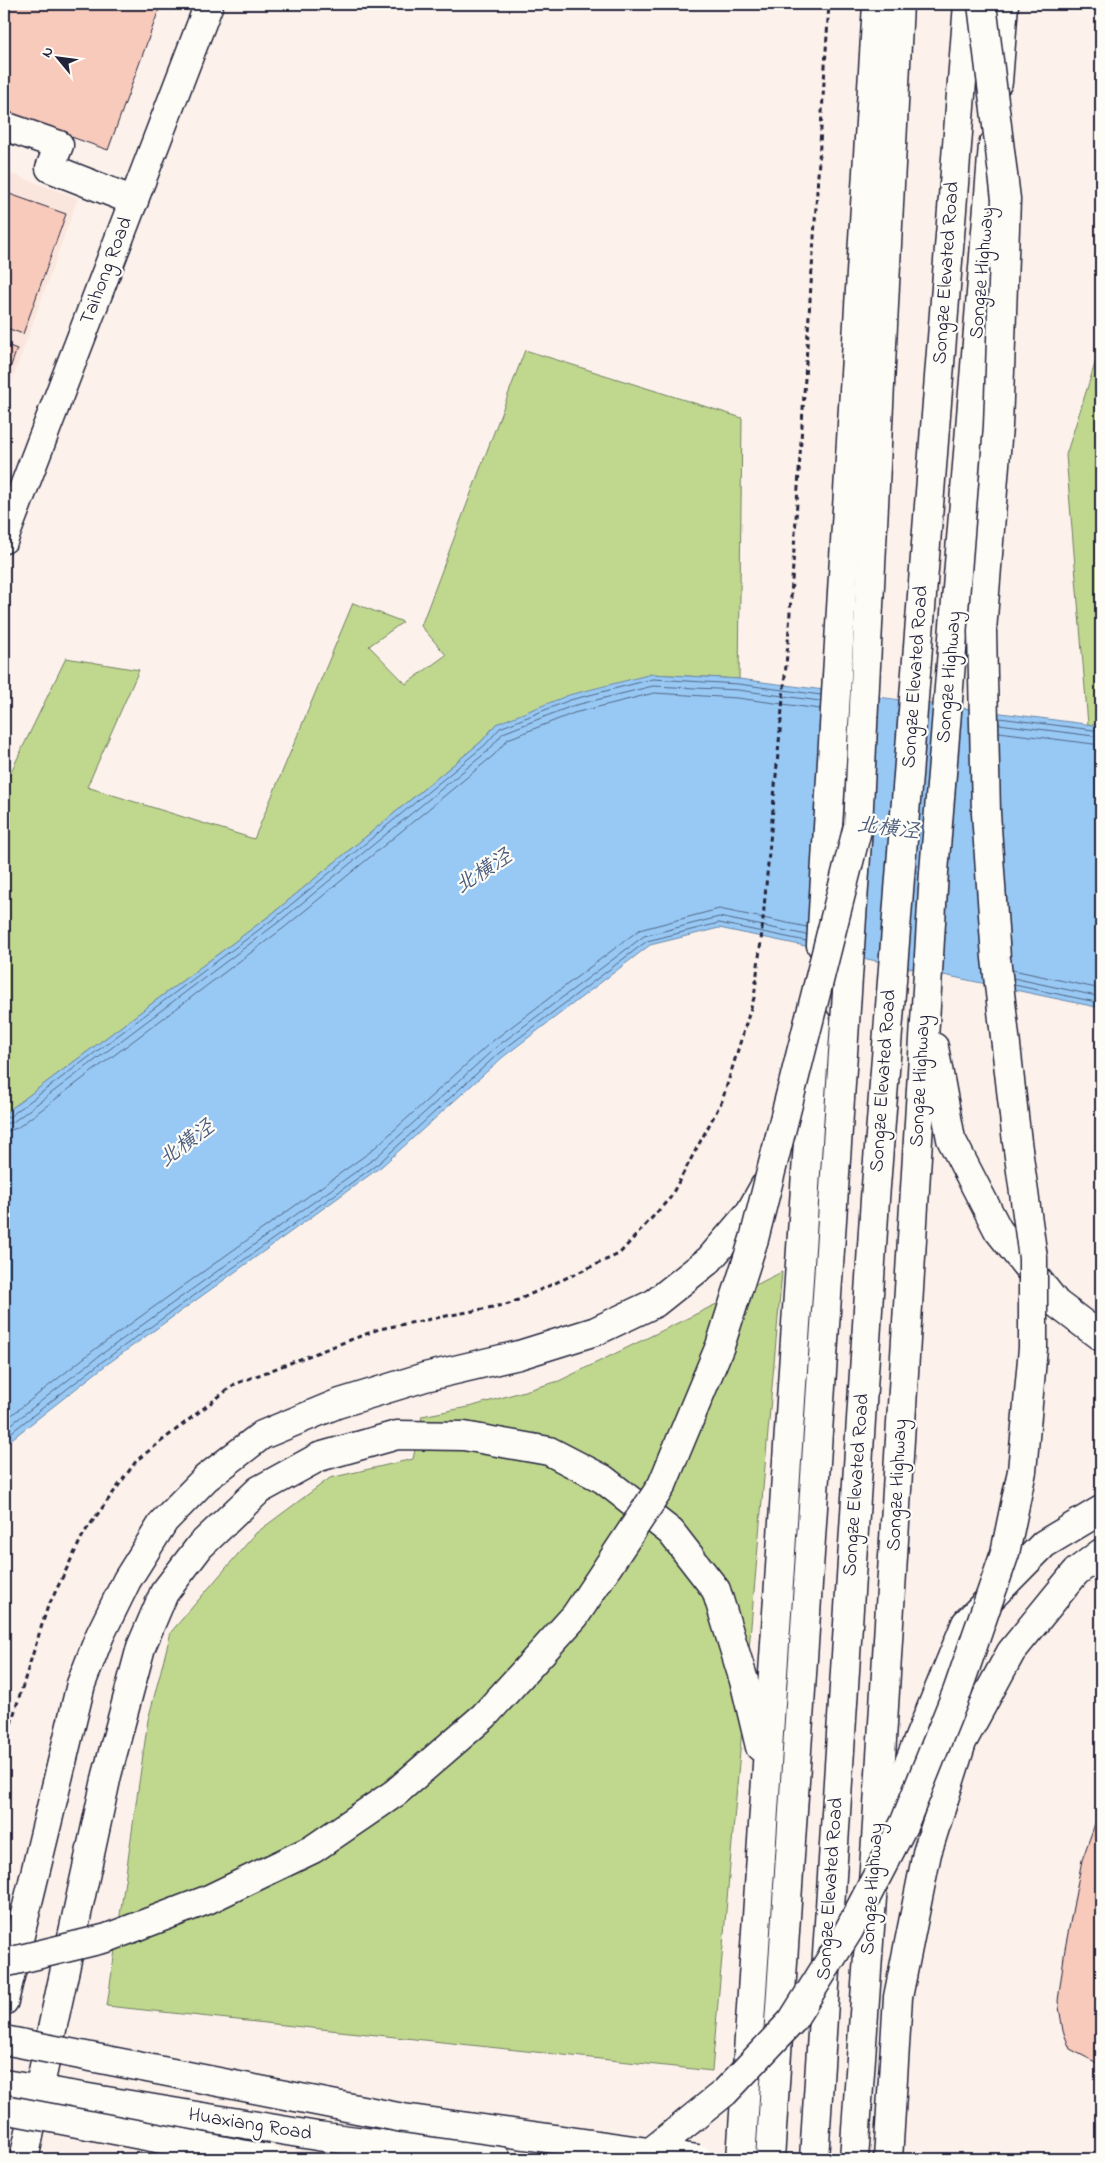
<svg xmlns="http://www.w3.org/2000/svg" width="1105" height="2163" viewBox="0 0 1105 2163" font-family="'Indie Flower','LXGW WenKai TC',sans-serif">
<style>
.built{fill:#fbe6dd}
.green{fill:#c0d88e;stroke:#717d64}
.water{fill:#98c9f4;stroke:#6986aa}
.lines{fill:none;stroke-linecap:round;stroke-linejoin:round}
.shore{stroke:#516585;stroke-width:1}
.building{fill:#f8cabb;stroke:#22223b}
.minor-casing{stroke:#22223b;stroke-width:31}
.major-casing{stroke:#22223b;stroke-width:31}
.highway-casing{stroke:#22223b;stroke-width:31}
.path{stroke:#22223b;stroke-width:3;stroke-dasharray:5 4;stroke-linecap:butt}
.minor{stroke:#fdfcf7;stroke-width:28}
.major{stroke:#fdfcf7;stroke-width:28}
.highway{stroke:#fdfcf7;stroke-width:28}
.highway-bridge-casing{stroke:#22223b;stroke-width:31;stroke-linecap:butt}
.highway-bridge{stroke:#fdfcf7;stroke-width:28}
.labels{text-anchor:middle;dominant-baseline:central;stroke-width:4.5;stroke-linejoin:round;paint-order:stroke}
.street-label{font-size:20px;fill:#22223b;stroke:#fdfcf7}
.water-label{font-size:21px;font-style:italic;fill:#4b5c7c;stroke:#fdfcf7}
</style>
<rect width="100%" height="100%" fill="#fcf2eb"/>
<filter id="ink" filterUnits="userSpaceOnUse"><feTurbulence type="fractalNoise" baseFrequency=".02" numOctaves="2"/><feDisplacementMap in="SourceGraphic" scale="10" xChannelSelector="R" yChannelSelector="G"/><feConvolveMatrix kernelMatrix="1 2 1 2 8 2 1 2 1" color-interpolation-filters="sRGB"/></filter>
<g filter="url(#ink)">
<polygon class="built" points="4,171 78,198 4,403"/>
<g class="green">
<polygon points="1101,306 1101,726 1088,725 1066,455 1099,351"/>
<polygon points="525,350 742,418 739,679 652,674 496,724 482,741 273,913 4,1114 4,786 66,658 139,670 87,787 254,839 353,603 403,622 369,646 406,684 446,655 421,626"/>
<polygon points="782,1272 712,2071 107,2006 148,1720 171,1632 256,1533 330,1478 413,1459 422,1416 473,1406 559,1381"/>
</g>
<polygon class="water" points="652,674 739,679 1101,726 1101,1008 719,928 650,945 503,1057 382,1166 106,1365 4,1445 4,1114 273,913 482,741 496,724 569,695"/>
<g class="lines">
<g class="shore">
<polyline points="999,718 1101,731"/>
<polyline points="999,724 1101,737"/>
<polyline points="999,732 1101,745"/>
<polyline points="1013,970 1101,989"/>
<polyline points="1013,978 1101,997"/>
<polyline points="1014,985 1101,1003"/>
<polyline points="4,1118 9,1117 276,917 485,745 500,728 570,700 653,679 738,684 821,695"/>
<polyline points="4,1124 13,1122 280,921 489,750 503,733 572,706 653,686 738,690 820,701"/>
<polyline points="4,1132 17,1128 285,927 494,755 508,739 574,713 654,693 737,698 820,709"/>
<polyline points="4,1421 94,1350 370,1152 490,1043 639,930 719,909 807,927"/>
<polyline points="4,1430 99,1356 375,1158 495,1048 644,936 719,917 807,935"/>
<polyline points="4,1438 103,1361 379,1163 499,1053 647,941 719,923 806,941"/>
</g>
</g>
<g class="building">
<polygon points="4,4 161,4 108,150 4,113"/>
<polygon points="4,192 66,214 23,334 4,327"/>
<polygon points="4,344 17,349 4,385"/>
<polygon points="1101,1807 1101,2065 1070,2049 1063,2031 1058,2001 1065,1949 1082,1860"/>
</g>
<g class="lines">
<defs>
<g id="minor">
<polyline points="4,126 59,145 50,168 134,201"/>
<polyline points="4,539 209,4"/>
</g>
<g id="major">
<polyline points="998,82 1004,4"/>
<polyline points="821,945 877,4"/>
<polyline points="934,1047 951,1139 998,1230 1056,1303 1101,1337"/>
<polyline points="885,1821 966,1623 1044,1544 1101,1510"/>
<polyline points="4,2001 81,1684 100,1635 127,1580 164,1521 206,1478 262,1435 337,1404 425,1377 519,1355 596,1331 655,1303 709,1260 750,1212 764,1187"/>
<polyline points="4,2084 317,2136 497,2159"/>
<polyline points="24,2159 107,1775 141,1647 164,1593 200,1546 259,1490 319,1457 397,1435 464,1436 549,1451 603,1479 671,1532 716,1590 745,1684 760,1747"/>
<polyline points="741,2159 816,1021"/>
<polyline points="854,2159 876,1840 934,872 993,145"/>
</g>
<g id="highway">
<polyline points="770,2159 858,826 899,4"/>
<polyline points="814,2159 875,1199 968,4"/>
<polyline points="888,2159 898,1997 927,1853 962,1742 1011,1652 1076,1572 1101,1553"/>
</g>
</defs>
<use href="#minor" class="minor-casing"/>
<use href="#major" class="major-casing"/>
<use href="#highway" class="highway-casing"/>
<polyline class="path" points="4,1768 12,1720 47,1609 84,1533 137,1460 235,1384 379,1329 509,1304 619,1254 670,1198 722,1101 754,998 761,941 788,643 829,4"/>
<use href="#minor" class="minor"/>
<use href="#major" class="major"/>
<use href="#highway" class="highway"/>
<defs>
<g id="highway-bridge">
<polyline points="4,1963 107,1938 207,1900 313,1849 395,1793 484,1716 575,1616 662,1485 720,1346 754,1239 858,826"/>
<polyline points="4,2040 403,2118 698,2159"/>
<polyline points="4,2109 267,2159"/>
<polyline points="642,2159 725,2092 792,2021 849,1930 904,1824 957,1692 1005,1553 1022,1471 1033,1348 1033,1258 1017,1142 996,958 986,813 982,631 998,426 1006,199 982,4"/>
</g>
</defs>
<use href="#highway-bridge" class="highway-bridge-casing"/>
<use href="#highway-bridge" class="highway-bridge"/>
</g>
</g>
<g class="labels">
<g class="street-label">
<text transform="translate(107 271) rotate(-69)">Taihong Road</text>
<text transform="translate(947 273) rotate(-86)">Songze Elevated Road</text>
<text transform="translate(983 273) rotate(-85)">Songze Highway</text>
<text transform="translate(916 677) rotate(-86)">Songze Elevated Road</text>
<text transform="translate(950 677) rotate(-85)">Songze Highway</text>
<text transform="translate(884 1081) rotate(-86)">Songze Elevated Road</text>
<text transform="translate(921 1081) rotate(-87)">Songze Highway</text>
<text transform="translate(857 1485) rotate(-86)">Songze Elevated Road</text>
<text transform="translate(898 1485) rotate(-87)">Songze Highway</text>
<text transform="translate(831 1889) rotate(-86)">Songze Elevated Road</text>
<text transform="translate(873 1889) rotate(-86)">Songze Highway</text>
<text transform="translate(250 2125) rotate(9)">Huaxiang Road</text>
</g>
<g class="water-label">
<text transform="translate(888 829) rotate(7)">北横泾</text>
<text transform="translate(484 872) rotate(-33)">北横泾</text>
<text transform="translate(187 1144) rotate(-37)">北横泾</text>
</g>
</g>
<rect width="1105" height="2163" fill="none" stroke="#fdfcf7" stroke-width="20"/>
<rect x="10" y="10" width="1085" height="2143" fill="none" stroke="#22223b" stroke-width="2" filter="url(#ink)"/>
<g transform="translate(58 58) rotate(299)" stroke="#fdfcf7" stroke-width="4" paint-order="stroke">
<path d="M0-4L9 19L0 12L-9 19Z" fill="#22223b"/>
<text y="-8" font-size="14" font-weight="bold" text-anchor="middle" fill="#22223b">N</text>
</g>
</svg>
